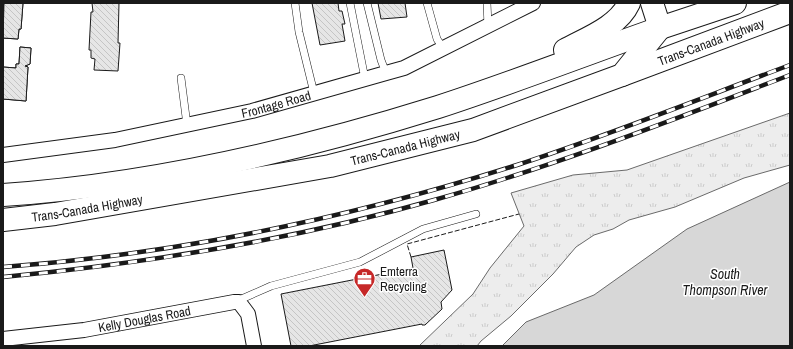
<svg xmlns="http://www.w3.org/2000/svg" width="793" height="349" viewBox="0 0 793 349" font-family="'Archivo Narrow',sans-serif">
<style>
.grass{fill:url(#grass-tufts);stroke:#6a6a6a}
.water{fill:#d7d7d7;stroke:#6a6a6a}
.building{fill:url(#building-back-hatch);stroke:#1a1a1a}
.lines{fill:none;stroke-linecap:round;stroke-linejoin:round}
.service-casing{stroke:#1a1a1a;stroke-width:8}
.minor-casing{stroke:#1a1a1a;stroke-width:16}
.trunk-casing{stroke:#1a1a1a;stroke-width:24}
.motorway-casing{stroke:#1a1a1a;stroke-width:24}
.service{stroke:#fff;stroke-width:7}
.minor{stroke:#fff;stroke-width:14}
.trunk{stroke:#fff;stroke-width:22}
.motorway{stroke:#fff;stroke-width:22}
.rail-casing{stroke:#1a1a1a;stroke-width:4.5}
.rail{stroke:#fff;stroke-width:3;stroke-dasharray:9;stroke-linecap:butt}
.fence{stroke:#1a1a1a;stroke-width:1;stroke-dasharray:5 2;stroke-linecap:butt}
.labels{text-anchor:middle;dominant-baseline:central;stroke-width:3;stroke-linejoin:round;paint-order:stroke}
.street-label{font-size:13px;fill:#1a1a1a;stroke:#fff}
.poi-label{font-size:13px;fill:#1a1a1a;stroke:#fff;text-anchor:start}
.water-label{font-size:14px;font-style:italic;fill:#1a1a1a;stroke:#fff}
</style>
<defs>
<pattern id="grass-tufts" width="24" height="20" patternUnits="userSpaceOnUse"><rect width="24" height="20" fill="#ededed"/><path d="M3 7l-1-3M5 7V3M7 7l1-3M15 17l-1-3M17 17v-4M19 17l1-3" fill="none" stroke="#cbcbcb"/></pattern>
<pattern id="building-back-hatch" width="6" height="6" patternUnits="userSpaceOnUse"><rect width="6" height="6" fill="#e6e6e6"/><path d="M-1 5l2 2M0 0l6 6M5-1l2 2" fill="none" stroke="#c5c5c5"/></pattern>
</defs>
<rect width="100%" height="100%" fill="#fff"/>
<polygon class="grass" points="790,113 790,165 744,178 675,207 629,220 613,229 594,235 576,247 553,274 511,316 481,341 477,346 419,346 473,294 490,268 524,226 511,193 573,175 627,170"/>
<polygon class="water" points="790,182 790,346 502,346 526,322 594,295 687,229"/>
<g class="building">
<polygon points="4,3 23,3 21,29 19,29 18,39 3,38"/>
<polygon points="4,3 23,3 21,29 19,29 18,39 3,38"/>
<polygon points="92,3 119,3 118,43 120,43 118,71 94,70 95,59 91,58 91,50 89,50 91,12 93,12"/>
<polygon points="312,3 338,3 339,11 342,11 345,24 342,24 345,41 320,45"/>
<polygon points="378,3 405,3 407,17 381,19"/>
<polygon points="20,47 31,48 30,64 25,66 28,67 26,101 3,99 3,67 16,68 16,64 19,64"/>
<polygon points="20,47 31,48 30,64 25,66 28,67 26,101 3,99 3,67 16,68 16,64 19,64"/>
<polygon points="444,250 452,290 441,302 442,309 425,325 422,325 422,324 309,346 291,346 281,294 413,268 411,257"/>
</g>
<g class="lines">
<defs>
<g id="service">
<polyline points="295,3 299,32 314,93"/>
<polyline points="350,3 365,79"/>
<polyline points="367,3 381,60 386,73"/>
<polyline points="427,3 437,39 443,48"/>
<polyline points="487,3 488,26"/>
<polyline points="181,78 187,125"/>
<polyline points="237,301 271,286 360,262 423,229 476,214"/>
</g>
<g id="minor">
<path id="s1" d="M3 155 115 140 252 111 386 73 404 68 533 3"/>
<path id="s2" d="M3 339 84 330 234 302H239L248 314 254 346"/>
</g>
<g id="trunk">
<polyline points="652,3 660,28"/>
<path d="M565 50C587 38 618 27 629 3"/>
<path d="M3 195C150 185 297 151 438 107 512 83 586 54 660 28"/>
<path id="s3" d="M3 220 55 214 330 166 473 130 622 75 660 28"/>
</g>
<g id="motorway">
<polyline points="660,28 735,3"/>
<path id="s4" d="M622 75 790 12"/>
</g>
</defs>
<use href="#service" class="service-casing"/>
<use href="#minor" class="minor-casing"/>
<use href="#trunk" class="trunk-casing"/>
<use href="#motorway" class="motorway-casing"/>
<use href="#service" class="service"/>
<use href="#minor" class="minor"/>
<use href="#trunk" class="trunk"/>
<use href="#motorway" class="motorway"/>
<defs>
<g id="rail">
<path d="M3 267C177 254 350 218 517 165 609 135 699 99 790 65"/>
<path d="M3 277C149 263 293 240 434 200 555 166 672 120 790 75"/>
</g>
</defs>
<use href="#rail" class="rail-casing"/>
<use href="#rail" class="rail"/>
<polyline class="fence" points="411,257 407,244 519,214"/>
</g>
<defs>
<symbol id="office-pin" viewBox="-11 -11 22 30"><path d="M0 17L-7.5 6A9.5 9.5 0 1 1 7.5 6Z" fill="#c62828" stroke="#fff"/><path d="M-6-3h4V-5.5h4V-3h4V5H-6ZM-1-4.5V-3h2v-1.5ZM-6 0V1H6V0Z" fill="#fff"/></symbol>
</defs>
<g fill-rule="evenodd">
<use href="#office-pin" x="352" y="266" width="25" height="34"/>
</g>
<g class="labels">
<g class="street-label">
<text stroke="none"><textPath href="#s4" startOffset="95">Trans-Canada Highway</textPath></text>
<text stroke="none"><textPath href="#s1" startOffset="278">Frontage Road</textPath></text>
<text stroke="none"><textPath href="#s3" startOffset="409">Trans-Canada Highway</textPath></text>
<text stroke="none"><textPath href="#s3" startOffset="85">Trans-Canada Highway</textPath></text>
<text stroke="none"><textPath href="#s2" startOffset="143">Kelly Douglas Road</textPath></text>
</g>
<g class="poi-label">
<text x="380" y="271">Emterra<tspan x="380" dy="15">Recycling</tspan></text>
</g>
<g class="water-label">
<text x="725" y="274">South<tspan x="725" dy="16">Thompson River</tspan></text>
</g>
</g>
<rect width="793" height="349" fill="none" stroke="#1a1a1a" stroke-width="8"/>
</svg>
